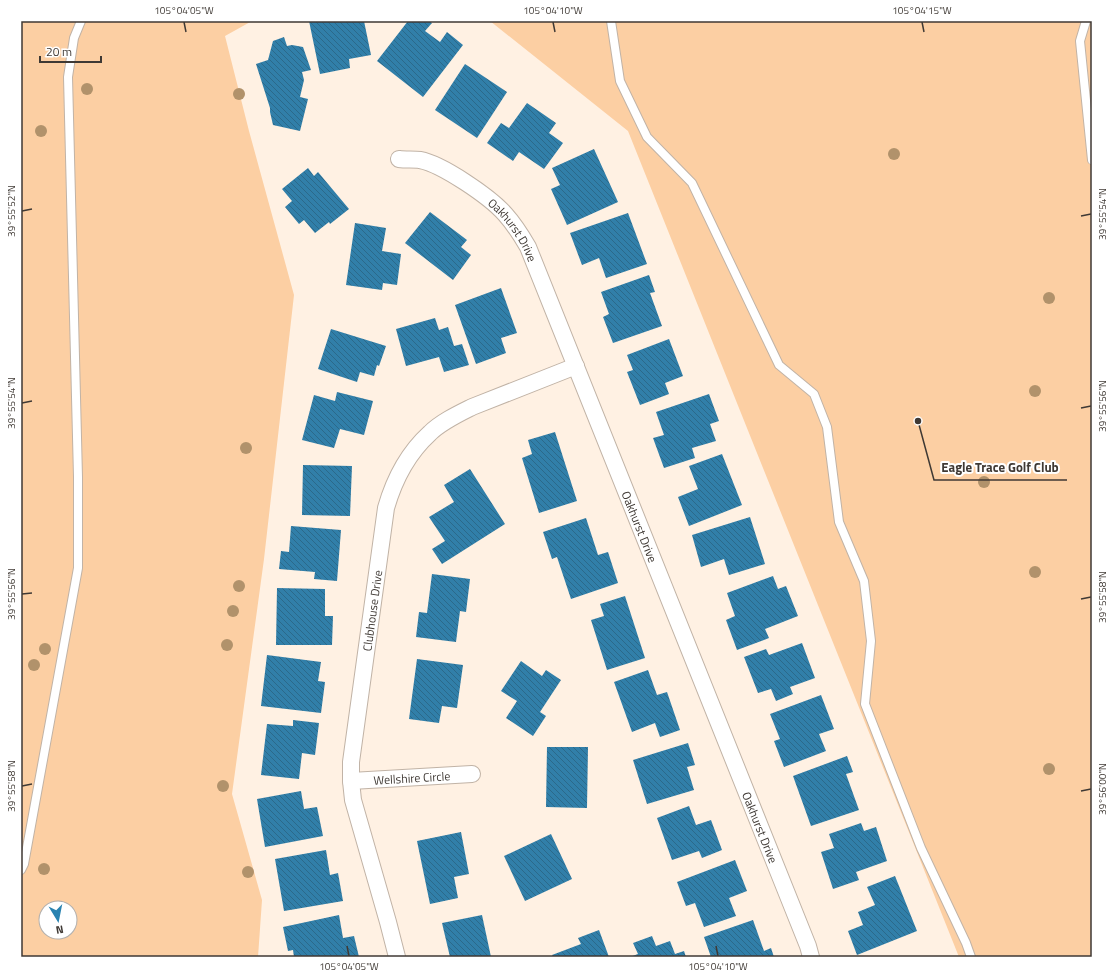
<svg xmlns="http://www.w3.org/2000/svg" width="1113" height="978" viewBox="0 0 1113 978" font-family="'Titillium Web',sans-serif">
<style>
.grass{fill:#fccfa3;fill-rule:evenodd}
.building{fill:url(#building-back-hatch)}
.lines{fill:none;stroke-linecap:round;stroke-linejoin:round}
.lane-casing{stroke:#c1b3a6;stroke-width:10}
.street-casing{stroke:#c1b3a6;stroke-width:18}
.lane{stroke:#fff;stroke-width:8}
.street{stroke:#fff;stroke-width:16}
.tree{fill:#b1926b}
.ticks{fill:none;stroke:#3f3934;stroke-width:1.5}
.labels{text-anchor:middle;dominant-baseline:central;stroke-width:4;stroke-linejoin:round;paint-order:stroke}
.street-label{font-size:12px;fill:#3f3934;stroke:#fff}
.leader{fill:none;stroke:#3f3934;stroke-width:1.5}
.callout-dot{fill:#3f3934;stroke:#fff;stroke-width:1.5}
.callout-label{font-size:13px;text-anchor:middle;font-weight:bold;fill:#3f3934;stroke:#fff;stroke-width:4;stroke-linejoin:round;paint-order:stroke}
.neatline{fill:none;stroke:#3f3934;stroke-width:1.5}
.ticks-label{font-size:10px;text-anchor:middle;fill:#3f3934}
</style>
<defs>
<pattern id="building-back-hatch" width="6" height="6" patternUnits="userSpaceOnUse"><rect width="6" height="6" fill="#317fa9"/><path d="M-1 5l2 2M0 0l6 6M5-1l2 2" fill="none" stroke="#2b698a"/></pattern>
</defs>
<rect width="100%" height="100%" fill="#fff1e3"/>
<g class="grass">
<path d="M21 21H252L225 36 249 131 294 295 264 559 232 794 262 900 258 957H21ZM46 908H70V932H46Z"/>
<polygon points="490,21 1092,21 1092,957 959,957 628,131"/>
</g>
<g class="building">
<polygon points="309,21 364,21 371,55 349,59 350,68 320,74"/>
<polygon points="408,21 429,21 432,23 425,31 440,42 447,32 463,45 423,97 377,61"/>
<polygon points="284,37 287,46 292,45 303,47 311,70 302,72 304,80 300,97 308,99 300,131 273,125 270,112 270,108 256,64 268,60 273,41"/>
<polygon points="465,64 507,92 477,138 435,110"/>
<polygon points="527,103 556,123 549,133 563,143 544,169 519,152 513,161 487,143 501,123 509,128"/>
<polygon points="594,149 618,202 567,225 551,189 560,185 552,168"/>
<polygon points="308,168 314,176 318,172 349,209 330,224 329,222 315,233 304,220 299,224 285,207 292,201 282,189"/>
<polygon points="430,212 467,240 461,247 471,255 453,280 405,243"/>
<polygon points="628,213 647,264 606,278 599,258 582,265 570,233"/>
<polygon points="355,223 386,228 382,251 401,254 397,285 383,283 382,290 346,285"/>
<polygon points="649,275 655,292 650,293 662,326 613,343 603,317 609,314 601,292"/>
<polygon points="501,288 517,333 501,338 506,353 476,364 455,305"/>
<polygon points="435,318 439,330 448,327 454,346 462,344 469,365 444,372 439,357 406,366 396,329"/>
<polygon points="331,329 386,346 379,366 377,365 374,376 360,372 357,382 318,369"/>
<polygon points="669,339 683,376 665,383 669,394 640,405 627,372 633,370 627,355"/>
<polygon points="337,392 373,401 364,435 340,429 334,448 302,440 314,395 335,401"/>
<polygon points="709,394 719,421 710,424 716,441 692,448 695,458 664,468 653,438 664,435 656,412"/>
<polygon points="555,432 577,501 539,513 522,458 532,454 528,440"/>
<polygon points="722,454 742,505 689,526 678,497 698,489 689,466"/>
<polygon points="303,465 352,466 350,516 302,515"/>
<polygon points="470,469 505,524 442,564 432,549 445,541 429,517 454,502 444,485"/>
<polygon points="750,517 765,564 729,575 724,559 701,567 692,535"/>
<polygon points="586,518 598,555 608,552 618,583 571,599 557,557 552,559 543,532"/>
<polygon points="291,526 341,530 337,581 314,579 315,572 279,569 281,551 289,552"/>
<polygon points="432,574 470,579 466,612 460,611 456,642 416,637 419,612 427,613"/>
<polygon points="773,576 778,589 786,586 798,616 765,629 769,638 737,650 726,620 735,616 727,593"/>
<polygon points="277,588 325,589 325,616 333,616 332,645 276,645"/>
<polygon points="625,596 645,658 607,670 591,620 604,616 600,604"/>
<polygon points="802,643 815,678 790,687 793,694 776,701 771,689 758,693 744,657 766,649 769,655"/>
<polygon points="267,655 321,662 318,681 325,682 321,713 261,706"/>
<polygon points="417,659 463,665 457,708 442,706 439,723 409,719"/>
<polygon points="521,661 542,676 546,670 561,680 540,712 546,716 533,736 506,718 517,701 501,691"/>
<polygon points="648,670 657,695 667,692 680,730 660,737 655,723 632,732 614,682"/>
<polygon points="821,695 834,729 819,734 826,751 784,767 774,741 780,739 770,714"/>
<polygon points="293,720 319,723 315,755 302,753 299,779 261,775 267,724 293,726"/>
<polygon points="688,743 695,765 687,767 694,790 647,804 633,760"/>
<polygon points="547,747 588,747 587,808 546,807"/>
<polygon points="847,756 853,772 846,774 859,810 811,826 793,776"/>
<polygon points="301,791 304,809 317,807 323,836 265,847 257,799"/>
<polygon points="689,806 696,825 711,820 722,850 702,858 699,851 672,860 657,818"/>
<polygon points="861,823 864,831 876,827 887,861 856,872 859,880 833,889 821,852 834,848 829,834"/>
<polygon points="461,832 469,874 454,877 458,898 430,904 417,841"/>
<polygon points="551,834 572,879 525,901 504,856"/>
<polygon points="326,850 330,875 338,873 343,901 284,911 275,859"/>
<polygon points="735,860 747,891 729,898 736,916 704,927 695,903 686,906 677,882"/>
<polygon points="895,876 917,931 857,955 848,931 863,925 858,912 875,905 867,887"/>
<polygon points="339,915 343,938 354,936 359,957 294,957 293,950 288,951 283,927"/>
<polygon points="482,915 491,957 450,957 442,923"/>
<polygon points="753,920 764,951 771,948 774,957 711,957 704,937"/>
<polygon points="599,930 609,957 553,957 552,955 581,944 578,938"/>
<polygon points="652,936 656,946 670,941 675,954 684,951 686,957 630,957 638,954 633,943"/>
</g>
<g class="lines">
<defs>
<g id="lane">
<polyline points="611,21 620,81 647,137 692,183 779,365 814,394 827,427 839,522 864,581 871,641 865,704 921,848 966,943 971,957"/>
<polyline points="1086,21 1080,41 1092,160"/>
<polyline points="21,870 24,864 78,568 78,477 68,77 74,38 81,21"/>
</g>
<g id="street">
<path id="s1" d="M399 159C406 160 414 159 420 160 442 164 490 197 505 214 514 224 521 235 528 247L808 946 811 957"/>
<path id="s2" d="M351 781 472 774"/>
<path id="s3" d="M397 957 388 922 353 800 351 781V762L386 508C394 480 408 453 430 433 441 422 458 414 472 407L576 366"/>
</g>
</defs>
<use href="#lane" class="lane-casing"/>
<use href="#street" class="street-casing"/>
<use href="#lane" class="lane"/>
<use href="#street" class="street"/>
</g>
<g class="tree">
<circle cx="87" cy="89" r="6"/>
<circle cx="239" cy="94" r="6"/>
<circle cx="41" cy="131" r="6"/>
<circle cx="894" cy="154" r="6"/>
<circle cx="1049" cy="298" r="6"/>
<circle cx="1035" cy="391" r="6"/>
<circle cx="246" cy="448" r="6"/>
<circle cx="984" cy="482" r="6"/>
<circle cx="1035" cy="572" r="6"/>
<circle cx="239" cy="586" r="6"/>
<circle cx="233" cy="611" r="6"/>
<circle cx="227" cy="645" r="6"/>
<circle cx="45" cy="649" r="6"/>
<circle cx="34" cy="665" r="6"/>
<circle cx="1049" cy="769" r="6"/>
<circle cx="223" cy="786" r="6"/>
<circle cx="44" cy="869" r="6"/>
<circle cx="248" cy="872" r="6"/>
</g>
<path class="ticks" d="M184 22 186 32M553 22 555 32M922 22 924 32M22 211 32 209M1081 216 1091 214M22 403 32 401M1081 408 1091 406M22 594 32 593M1081 599 1091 597M22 786 32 784M1081 791 1091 789M347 946 349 956M716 946 718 956"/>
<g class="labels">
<g class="street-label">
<text stroke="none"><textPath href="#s1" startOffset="140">Oakhurst Drive</textPath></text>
<text stroke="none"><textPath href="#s1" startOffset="464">Oakhurst Drive</textPath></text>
<text stroke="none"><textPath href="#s3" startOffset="354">Clubhouse Drive</textPath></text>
<text stroke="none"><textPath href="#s2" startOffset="61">Wellshire Circle</textPath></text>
<text stroke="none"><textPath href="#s1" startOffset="788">Oakhurst Drive</textPath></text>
</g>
</g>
<path class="leader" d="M918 421L934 480H1067"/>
<circle class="callout-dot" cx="918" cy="421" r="4"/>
<g class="callout-label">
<text x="1000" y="472">Eagle Trace Golf Club</text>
</g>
<rect width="1113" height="978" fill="none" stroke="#ffffff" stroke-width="44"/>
<g transform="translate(58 920) rotate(170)"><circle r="19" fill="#ffffff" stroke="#b2b0ae"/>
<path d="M0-3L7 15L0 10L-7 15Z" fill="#2983b1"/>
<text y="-6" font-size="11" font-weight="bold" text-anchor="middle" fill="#3f3934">N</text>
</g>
<path d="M40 56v6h61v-6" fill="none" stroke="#3f3934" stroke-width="2"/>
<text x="46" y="56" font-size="12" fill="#3f3934" stroke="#ffffff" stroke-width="3" paint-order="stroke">20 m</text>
<rect x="22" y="22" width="1069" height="934" class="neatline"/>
<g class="ticks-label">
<text x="184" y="14">105°04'05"W</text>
<text x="553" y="14">105°04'10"W</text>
<text x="922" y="14">105°04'15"W</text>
<text transform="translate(11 211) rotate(-90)" y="4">39°55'52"N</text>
<text transform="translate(1102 214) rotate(-90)" y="4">39°55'54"N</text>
<text transform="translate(11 403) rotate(-90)" y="4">39°55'54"N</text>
<text transform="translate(1102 406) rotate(-90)" y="4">39°55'56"N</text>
<text transform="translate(11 594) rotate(-90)" y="4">39°55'56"N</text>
<text transform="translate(1102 597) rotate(-90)" y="4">39°55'58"N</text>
<text transform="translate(11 786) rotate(-90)" y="4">39°55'58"N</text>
<text transform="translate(1102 789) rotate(-90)" y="4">39°56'00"N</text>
<text x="349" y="970">105°04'05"W</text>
<text x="718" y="970">105°04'10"W</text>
</g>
</svg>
